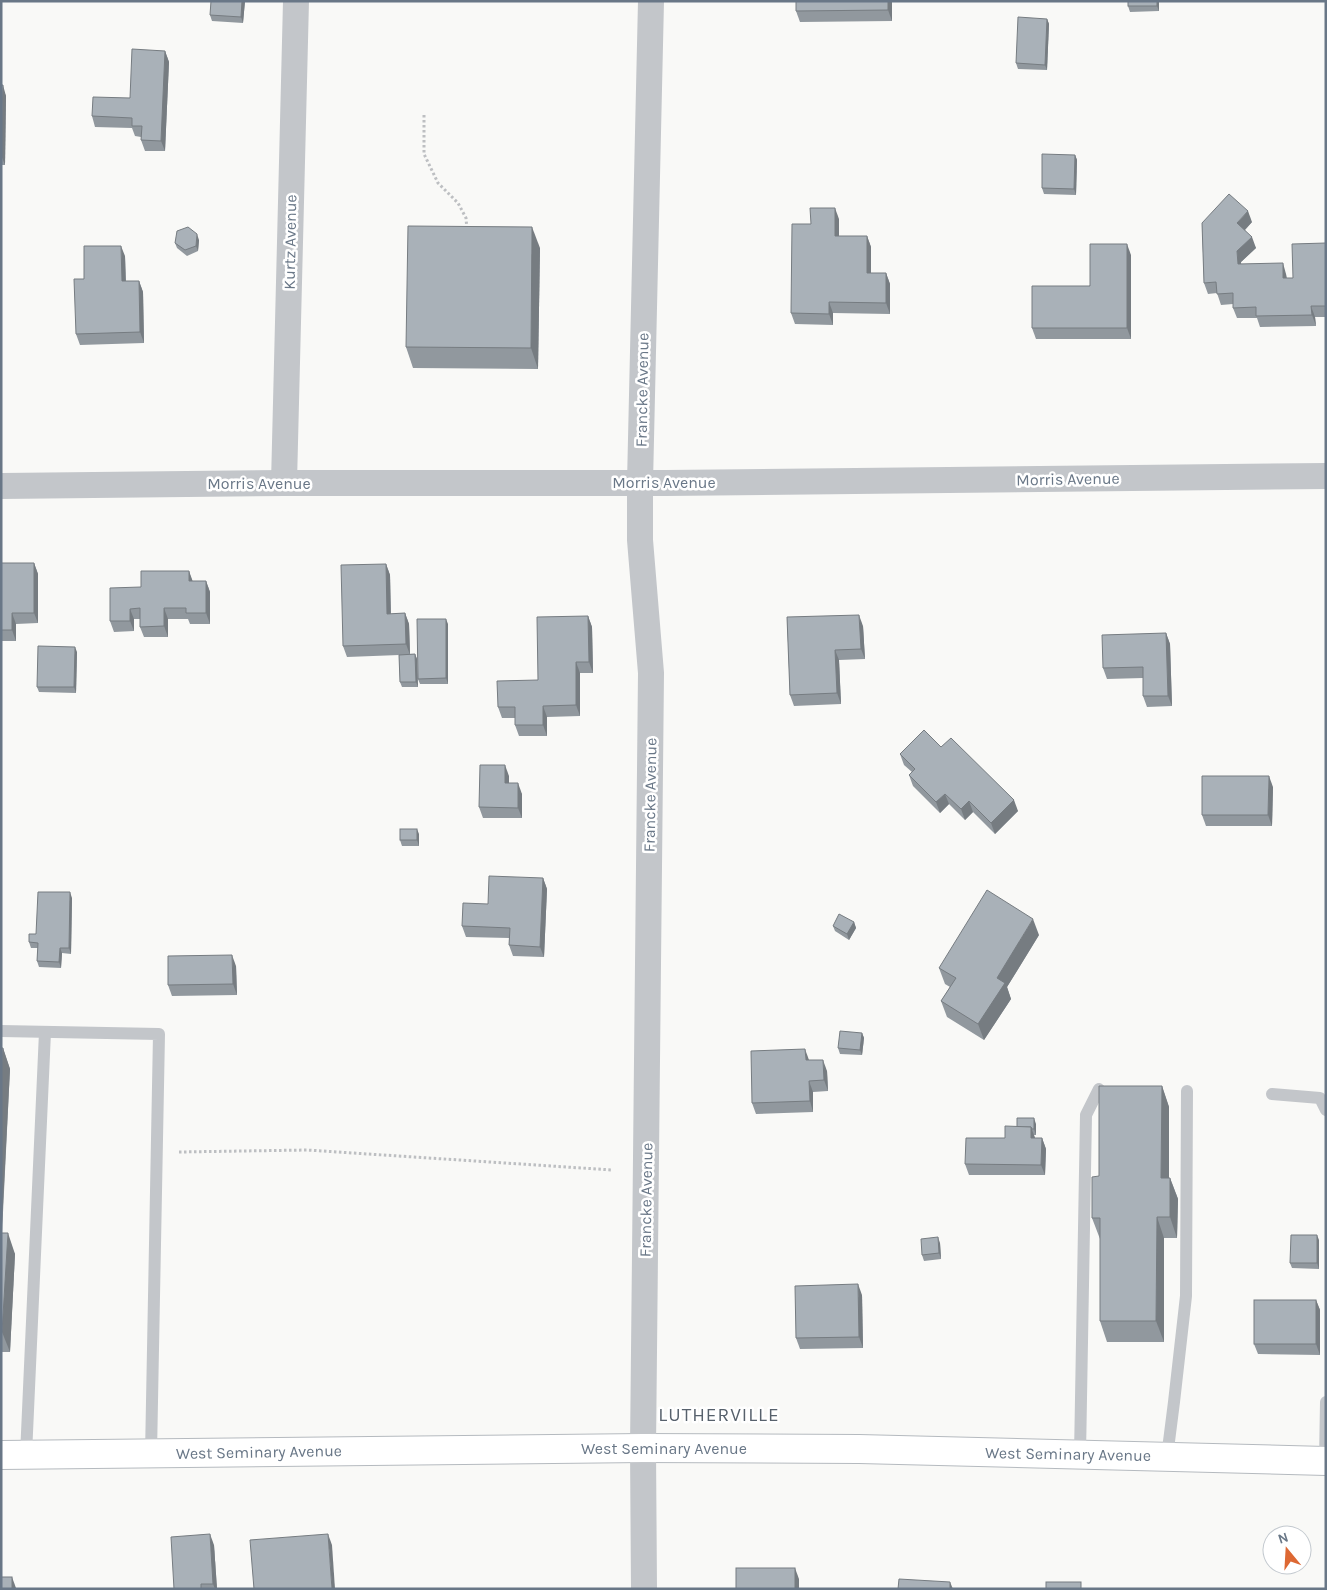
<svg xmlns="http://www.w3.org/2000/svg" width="1327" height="1590" viewBox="0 0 1327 1590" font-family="Karla,sans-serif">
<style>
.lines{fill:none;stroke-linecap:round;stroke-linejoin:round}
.secondary-casing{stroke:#b5babf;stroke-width:30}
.path{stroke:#bdbfc2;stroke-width:3;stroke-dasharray:2.5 2.5;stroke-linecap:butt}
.lane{stroke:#c3c6ca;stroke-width:12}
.street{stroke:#c3c6ca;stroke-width:26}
.secondary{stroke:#fff;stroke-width:28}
.wall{fill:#91989e}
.shaded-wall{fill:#767c81}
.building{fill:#a9b1b8;stroke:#767c81}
.labels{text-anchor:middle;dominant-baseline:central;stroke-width:5;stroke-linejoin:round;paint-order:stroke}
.street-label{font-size:16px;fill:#697787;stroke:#fff}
.quarter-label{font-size:19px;letter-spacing:1px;fill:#57616c;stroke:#fff}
</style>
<rect width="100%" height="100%" fill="#f9f9f7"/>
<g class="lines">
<defs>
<polyline id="secondary" points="1,1455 643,1448 859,1449 1326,1461"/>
</defs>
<use href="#secondary" class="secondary-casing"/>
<g class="path">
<polyline points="424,115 424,154 438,183 458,203 466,218 467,230"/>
<polyline points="179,1152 307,1150 612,1170"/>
</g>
<g class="lane">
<polyline points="1,1031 159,1034 151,1454"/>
<polyline points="1272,1094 1320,1098 1326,1110"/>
<polyline points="26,1455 45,1032"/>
<polyline points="1080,1455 1086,1115 1099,1089"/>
<polyline points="1167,1457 1174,1402 1186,1296 1187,1091"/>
<polyline points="1325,1461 1326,1402"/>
</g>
<g class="street">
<polyline points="284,483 296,1"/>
<polyline points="1,486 284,483 666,483 1326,476"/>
<polyline points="644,1589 643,1448 651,673 640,540 640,483 651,1"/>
</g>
<use href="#secondary" class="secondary"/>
</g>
<g class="wall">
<polygon points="245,1 243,23 212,21 210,15"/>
<polygon points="796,1 892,1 892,21 800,22 796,11"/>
<polygon points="1159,1 1159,11 1130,12 1128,6"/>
<polygon points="1047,19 1049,24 1047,70 1018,69 1016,63"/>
<polygon points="165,51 169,62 165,151 145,151 141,140 141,137 135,136 132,128 95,127 92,116 130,98"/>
<polygon points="1,85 6,96 5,165 1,165"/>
<polygon points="1075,155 1077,160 1076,195 1044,194 1042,188"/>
<polygon points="839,219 839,236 867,236 871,247 871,273 886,273 890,284 890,314 833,313 833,325 795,324 791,313 811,224"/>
<polygon points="1252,222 1245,230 1256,248 1241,262 1241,264 1286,274 1287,278 1293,278 1326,243 1326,317 1315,317 1316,326 1260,327 1257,318 1237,318 1233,308 1233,304 1221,305 1217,293 1208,294 1204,283 1202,223"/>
<polygon points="199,240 198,251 187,256 177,248 175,243"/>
<polygon points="540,248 538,369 413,368 406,347"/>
<polygon points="1131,255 1131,339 1036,339 1032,328"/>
<polygon points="125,256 126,281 139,281 143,292 144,343 80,345 76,334 84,279"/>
<polygon points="1,563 34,563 38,574 38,623 16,624 16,641 1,641"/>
<polygon points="386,564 390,575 391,614 405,613 409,624 410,654 415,654 417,659 418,687 402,687 400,682 399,655 347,657 343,646"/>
<polygon points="189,571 192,581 206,581 210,592 210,624 190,624 188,619 168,619 168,637 144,637 140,627 140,619 134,619 134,631 114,632 110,621 141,587"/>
<polygon points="588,616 592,627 593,673 580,673 580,716 547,717 547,736 519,736 515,725 515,718 502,718 498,707 538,680"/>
<polygon points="787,617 863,626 865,659 839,660 841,704 794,706 790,695"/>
<polygon points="448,624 448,684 420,684 418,679"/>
<polygon points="1166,633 1170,644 1172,706 1147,707 1143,696 1143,678 1107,679 1103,668"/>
<polygon points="77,652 76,693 39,692 37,687"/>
<polygon points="941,747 1018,811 995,834 973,812 965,820 949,804 940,813 913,786 909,775 912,772 904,765 900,754"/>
<polygon points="509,776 509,783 522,794 522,818 483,818 479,807"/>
<polygon points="1273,787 1272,826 1206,826 1202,815"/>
<polygon points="419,834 419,846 402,846 400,840"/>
<polygon points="543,878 547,889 544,957 513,956 509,945 509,938 466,937 462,926 488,904"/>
<polygon points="72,898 71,954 62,953 61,968 39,967 37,961 38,948 31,948 29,942"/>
<polygon points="854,922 856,928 849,940 835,931 833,926"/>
<polygon points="1039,935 1007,987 1011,999 984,1040 947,1017 941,1001 950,987 945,984 939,968"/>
<polygon points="236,966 237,995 172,996 168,985"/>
<polygon points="862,1033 864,1038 862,1055 840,1054 838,1048"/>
<polygon points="1,1048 3,1048 10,1069 2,1233 15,1254 10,1352 1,1352"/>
<polygon points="809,1060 827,1071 828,1091 813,1092 813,1112 756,1114 752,1103"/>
<polygon points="1162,1086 1169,1107 1169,1178 1170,1178 1178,1199 1177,1238 1164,1238 1164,1342 1107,1342 1100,1321 1100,1239 1092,1218 1099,1176"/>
<polygon points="1036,1124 1036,1135 1034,1135 1035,1138 1042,1138 1046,1149 1045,1175 969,1175 965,1164 1005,1138 1017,1127"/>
<polygon points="1319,1240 1319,1269 1292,1268 1290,1263"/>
<polygon points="940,1243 941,1259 924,1261 922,1255"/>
<polygon points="862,1295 863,1348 800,1349 796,1338"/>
<polygon points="1316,1300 1320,1310 1320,1355 1258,1354 1254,1344"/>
<polygon points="214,1545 217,1589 174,1589"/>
</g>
<g class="shaded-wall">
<polygon points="242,1 245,1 243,23 241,17"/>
<polygon points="888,1 892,1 892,21 888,10"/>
<polygon points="1157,1 1159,1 1159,11 1157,6"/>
<polygon points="1047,19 1049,24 1047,70 1045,65"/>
<polygon points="165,51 169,62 165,151 161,141"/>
<polygon points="3,85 6,96 5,165 1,155"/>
<polygon points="1075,155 1077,160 1076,195 1074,189"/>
<polygon points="835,208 839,219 839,247 835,236"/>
<polygon points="1248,211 1252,222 1241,234 1237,223"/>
<polygon points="532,227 540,248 538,369 531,348"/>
<polygon points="197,234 199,240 198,251 196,246"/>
<polygon points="867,236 871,247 871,284 867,273"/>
<polygon points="1252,237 1256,248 1241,262 1242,275 1238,264 1237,251"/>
<polygon points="1127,244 1131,255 1131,339 1127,328"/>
<polygon points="121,246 125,256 126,292 122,281"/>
<polygon points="1283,263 1286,274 1287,289 1283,278"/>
<polygon points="886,273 890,284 890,314 886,303"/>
<polygon points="139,281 143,292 144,343 140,332"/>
<polygon points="829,302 833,313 833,325 829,314"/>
<polygon points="1311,306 1315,317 1316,326 1312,315"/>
<polygon points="34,563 38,574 38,623 34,613"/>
<polygon points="386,564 390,575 391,625 387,614"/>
<polygon points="189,571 193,582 189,581"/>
<polygon points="206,581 210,592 210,624 206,613"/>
<polygon points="164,608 168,619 168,637 164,626"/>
<polygon points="130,609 134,619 134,631 130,621"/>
<polygon points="12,613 16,624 16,641 12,630"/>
<polygon points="405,613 409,624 410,655 406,644"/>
<polygon points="859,615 863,626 865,659 861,649"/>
<polygon points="588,616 592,627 593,673 589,662"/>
<polygon points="446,619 448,624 448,684 446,678"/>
<polygon points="1166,633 1170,644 1172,706 1168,696"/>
<polygon points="75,647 77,652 76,693 74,687"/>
<polygon points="835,650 839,660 841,704 837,693"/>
<polygon points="415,654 417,659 418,687 416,682"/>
<polygon points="576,662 580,673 580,716 576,705"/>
<polygon points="543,706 547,717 547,736 543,725"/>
<polygon points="505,765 509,776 509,794 505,783"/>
<polygon points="1269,776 1273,787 1272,826 1268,815"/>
<polygon points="518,783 522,794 522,818 518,808"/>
<polygon points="945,794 949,804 940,813 936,802"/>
<polygon points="1014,800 1018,811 995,834 991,823"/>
<polygon points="969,801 973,812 965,820 961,809"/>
<polygon points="417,829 419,834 419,846 417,840"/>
<polygon points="543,878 547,889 544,957 540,947"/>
<polygon points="70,892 72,898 71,954 69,948"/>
<polygon points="1033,919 1039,935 1007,987 1011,999 984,1040 978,1024 997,978"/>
<polygon points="854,922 856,928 849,940 847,934"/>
<polygon points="60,948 62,953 61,968 59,962"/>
<polygon points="232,955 236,966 237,995 233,984"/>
<polygon points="862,1033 864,1038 862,1055 860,1050"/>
<polygon points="3,1048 10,1069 1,1244 1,1078"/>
<polygon points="805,1049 809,1060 806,1060"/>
<polygon points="823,1060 827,1071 828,1091 824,1080"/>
<polygon points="809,1081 813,1092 813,1112 810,1101"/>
<polygon points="1162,1086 1169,1107 1169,1199 1161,1178"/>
<polygon points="1034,1118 1036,1124 1036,1135 1034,1129"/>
<polygon points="1031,1127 1035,1138 1031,1138"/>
<polygon points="1042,1138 1046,1149 1045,1175 1041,1165"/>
<polygon points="1170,1178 1178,1199 1177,1238 1170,1217"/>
<polygon points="1157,1217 1164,1238 1164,1342 1156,1321"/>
<polygon points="8,1233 15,1254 10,1352 2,1332"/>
<polygon points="1317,1235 1319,1240 1319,1269 1317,1263"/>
<polygon points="938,1237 940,1243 941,1259 939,1253"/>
<polygon points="858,1284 862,1295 863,1348 859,1337"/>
<polygon points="1316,1300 1320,1310 1320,1355 1316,1344"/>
<polygon points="210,1534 214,1545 217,1589 215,1589 213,1584"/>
<polygon points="328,1534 332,1545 335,1589 332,1589"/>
<polygon points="795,1568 799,1579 799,1589 795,1589"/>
<polygon points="12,1577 16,1588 16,1589 12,1589"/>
<polygon points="950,1582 953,1589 950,1589"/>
</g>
<g class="building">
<polygon points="211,1 242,1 241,17 210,15"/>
<polygon points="796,1 888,1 888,10 796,11"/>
<rect x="1128" y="1" width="29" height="5"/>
<polygon points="1018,17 1047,19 1045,65 1016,63"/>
<polygon points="132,49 165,51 161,141 141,140 142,126 132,126 132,118 92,116 93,97 130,98"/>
<polygon points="1,85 3,85 1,139"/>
<polygon points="1042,154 1075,155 1074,189 1042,188"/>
<polygon points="1229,194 1248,211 1237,223 1252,237 1237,251 1238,264 1283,263 1283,278 1293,278 1292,244 1326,243 1326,306 1311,306 1312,315 1256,316 1256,307 1233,308 1233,293 1217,294 1216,282 1204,283 1202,223"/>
<polygon points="810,208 835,208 835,236 867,236 867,273 886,273 886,303 829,302 829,314 791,313 792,224 811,224"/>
<polygon points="408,226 532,227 531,348 406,347"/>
<polygon points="188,227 197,234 196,246 185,250 175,243 177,231"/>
<polygon points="1090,244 1127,244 1127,328 1032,328 1032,286 1090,286"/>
<polygon points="84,246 121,246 122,281 139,281 140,332 76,334 74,279 84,279"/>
<polygon points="1,563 34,563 34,613 12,613 12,630 1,630"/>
<polygon points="386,564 387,614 405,613 406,644 343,646 341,565"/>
<polygon points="141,571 189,571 189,581 206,581 206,613 186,613 186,608 164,608 164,626 140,627 140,608 130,609 130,621 110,621 110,588 141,587"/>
<polygon points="859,615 861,649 835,650 837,693 790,695 787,617"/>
<polygon points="588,616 589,662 576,662 576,705 543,706 543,725 515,725 515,707 498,707 497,681 538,680 537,617"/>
<polygon points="417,619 446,619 446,678 418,679"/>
<polygon points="1166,633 1168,696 1143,696 1143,667 1103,668 1102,635"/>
<polygon points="38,646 75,647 74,687 37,687"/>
<polygon points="415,654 416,682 400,682 399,655"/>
<polygon points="924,730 941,747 951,738 1014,800 991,823 969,801 961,809 945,794 936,802 909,775 915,769 900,754"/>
<polygon points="480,765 505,765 505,783 518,783 518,808 479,807"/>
<polygon points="1202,776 1269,776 1268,815 1202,815"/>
<rect x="400" y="829" width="17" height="11"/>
<polygon points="489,876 543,878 540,947 509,945 510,928 462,926 463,903 488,904"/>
<polygon points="987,890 1033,919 997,978 1005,983 978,1024 941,1001 956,978 939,968"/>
<polygon points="38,892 70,892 69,948 60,948 59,962 37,961 38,943 29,942 29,934 36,934"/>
<polygon points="839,914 854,922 847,934 833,926"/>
<polygon points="232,955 233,984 168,985 168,956"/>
<polygon points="840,1031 862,1033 860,1050 838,1048"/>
<polygon points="1,1048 3,1048 1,1078"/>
<polygon points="805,1049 806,1060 823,1060 824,1080 809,1081 810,1101 752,1103 751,1051"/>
<polygon points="1099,1086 1162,1086 1161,1178 1170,1178 1170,1217 1157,1217 1156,1321 1100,1321 1100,1218 1092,1218 1092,1177 1099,1176"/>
<polygon points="1017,1118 1034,1118 1034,1129 1032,1129 1031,1127 1017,1127"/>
<polygon points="1005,1126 1031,1127 1031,1138 1042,1138 1041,1165 965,1164 966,1138 1005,1138"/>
<polygon points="1,1233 8,1233 2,1332 1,1332"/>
<polygon points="1291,1235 1317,1235 1317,1263 1290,1263"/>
<polygon points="938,1237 939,1253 922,1255 921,1239"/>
<polygon points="858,1284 859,1337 796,1338 795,1286"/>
<rect x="1254" y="1300" width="62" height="44"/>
<polygon points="210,1534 213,1584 201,1584 201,1589 174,1589 171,1537"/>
<polygon points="328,1534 332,1589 254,1589 250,1540"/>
<rect x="736" y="1568" width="59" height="21"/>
<rect x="1" y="1577" width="11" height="12"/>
<polygon points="899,1579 950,1582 950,1589 898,1589"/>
<rect x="1046" y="1582" width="35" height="7"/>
</g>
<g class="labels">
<g class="street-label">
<text transform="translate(290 242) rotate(-89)">Kurtz Avenue</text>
<text transform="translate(642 390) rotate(-89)">Francke Avenue</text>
<text transform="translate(1068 479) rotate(-1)">Morris Avenue</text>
<text x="664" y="482">Morris Avenue</text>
<text x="259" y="483">Morris Avenue</text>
<text transform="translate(650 795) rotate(-89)">Francke Avenue</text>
<text transform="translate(646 1200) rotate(-89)">Francke Avenue</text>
<text x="664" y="1448">West Seminary Avenue</text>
<text transform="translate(259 1452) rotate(-1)">West Seminary Avenue</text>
<text transform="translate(1068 1454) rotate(1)">West Seminary Avenue</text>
</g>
<g class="quarter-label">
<text x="719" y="1415">LUTHERVILLE</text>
</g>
</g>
<rect width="1327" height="1590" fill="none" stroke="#697787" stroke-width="5"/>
<g transform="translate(1287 1550) rotate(342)"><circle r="24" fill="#ffffff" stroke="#c3c9cf"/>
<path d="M0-4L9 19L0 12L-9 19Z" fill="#dd6833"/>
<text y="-8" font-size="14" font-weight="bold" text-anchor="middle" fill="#697787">N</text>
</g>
</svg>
